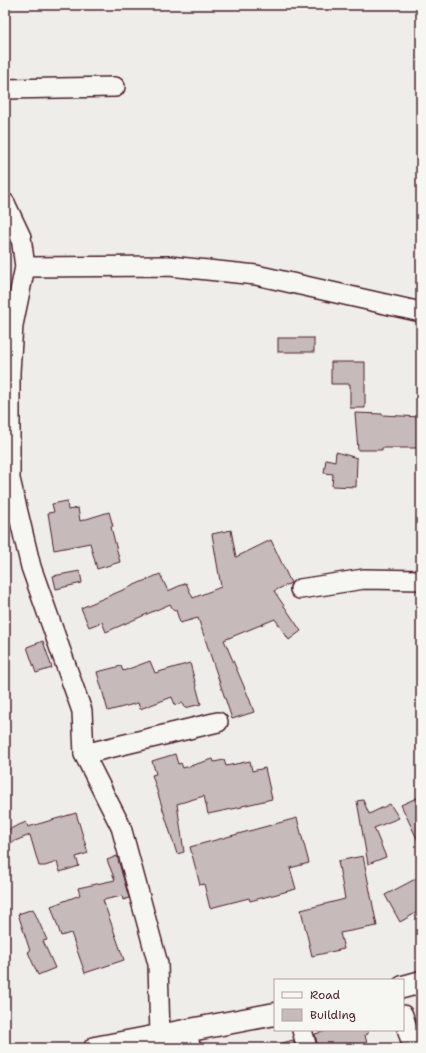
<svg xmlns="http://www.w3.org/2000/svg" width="426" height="1053" viewBox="0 0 426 1053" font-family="'Shantell Sans',sans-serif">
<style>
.building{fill:#c6babb;stroke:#4a1f2b}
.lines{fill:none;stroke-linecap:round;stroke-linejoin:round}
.street-casing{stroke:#4a1f2b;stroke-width:22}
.secondary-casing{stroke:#4a1f2b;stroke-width:25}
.street{stroke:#f6f6f2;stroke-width:19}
.secondary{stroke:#f6f6f2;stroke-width:22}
</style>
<rect width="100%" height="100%" fill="#efedea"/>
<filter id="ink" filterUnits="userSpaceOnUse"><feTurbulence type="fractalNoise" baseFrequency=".025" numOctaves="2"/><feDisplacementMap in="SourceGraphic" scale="8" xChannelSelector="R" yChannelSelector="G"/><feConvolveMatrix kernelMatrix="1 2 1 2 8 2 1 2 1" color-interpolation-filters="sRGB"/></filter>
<g filter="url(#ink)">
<g class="building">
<rect x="278" y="338" width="36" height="14"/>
<polygon points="331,362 365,362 365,408 350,408 350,384 331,384"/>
<polygon points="355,413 382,414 382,415 421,417 421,448 382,448 382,450 358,450"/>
<polygon points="336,452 357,458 356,487 332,486 333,474 324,473 326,459 335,461"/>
<polygon points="67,501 68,510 78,508 80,521 109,512 113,526 111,527 120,562 97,569 90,543 54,550 48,513 54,512 52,504"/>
<polygon points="231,530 236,557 271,540 291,583 274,591 301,631 289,640 275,619 224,640 249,698 254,712 232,719 198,618 180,623 176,610 174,611 170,604 106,632 102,622 89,627 81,608 160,574 168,591 186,583 193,598 221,587 212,534"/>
<polygon points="80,571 82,583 56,589 53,576"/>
<polygon points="43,641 52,668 36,673 27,647"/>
<polygon points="150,661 155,673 190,663 201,704 185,708 183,703 175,705 172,697 140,709 138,703 108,711 97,672 121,666 123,671"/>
<polygon points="175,754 178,764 181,763 183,768 213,759 214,762 224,760 226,766 250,761 252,771 265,768 272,799 242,806 242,807 208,814 204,796 177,804 184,852 177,854 152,775 156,774 152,761"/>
<polygon points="421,796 421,847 401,805"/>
<polygon points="363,800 369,814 390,804 399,818 374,828 386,857 368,864 357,801"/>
<polygon points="76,813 88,853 76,857 79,866 60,872 57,862 45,866 39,866 30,835 5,845 5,831 26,822 28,827"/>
<polygon points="297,818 309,863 290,868 296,889 250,901 249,898 210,908 204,884 200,885 190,847"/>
<polygon points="117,856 129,898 123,900 122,896 103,900 124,960 85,973 71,933 61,936 51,906 80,895 78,888 115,880 107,860"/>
<polygon points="363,856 377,926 340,933 344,949 312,956 301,910 345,899 338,861"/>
<polygon points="421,876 421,910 400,922 385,895"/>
<polygon points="33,909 47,940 43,941 55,968 38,975 28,952 30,951 18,914"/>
<polygon points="330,1030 368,1030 368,1034 365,1035 368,1048 334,1048 333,1044 318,1048 315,1034"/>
<polygon points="293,1040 296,1048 280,1048 279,1044"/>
</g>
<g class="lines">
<defs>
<g id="street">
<polyline points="5,89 115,87"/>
<polyline points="5,203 21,237 25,267 13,325 10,372 10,479 31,567 82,711 84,754 121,827 158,964 160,1035"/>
<polyline points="25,267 169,266 256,275 421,312"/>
<polyline points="300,589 364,579 421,580"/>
<polyline points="84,754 218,722"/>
<polyline points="403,1015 413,1048"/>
<polyline points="302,1030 307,1048"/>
<polyline points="186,1032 191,1048"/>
</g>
<g id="secondary">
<polyline points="403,987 421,982"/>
<polyline points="95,1048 275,1014"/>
</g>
</defs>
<use href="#street" class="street-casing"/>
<use href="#secondary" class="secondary-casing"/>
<use href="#street" class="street"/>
<use href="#secondary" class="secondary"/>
</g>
</g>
<rect width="426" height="1053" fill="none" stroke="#f6f6f2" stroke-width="20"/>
<rect x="10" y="10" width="406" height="1033" fill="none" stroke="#4a1f2b" stroke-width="1.5" filter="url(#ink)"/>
<rect x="274" y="979" width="130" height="52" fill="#f6f6f2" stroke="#b1a0a2"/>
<rect x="282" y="992" width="20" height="6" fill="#f6f6f2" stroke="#b1a0a2"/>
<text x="310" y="999" font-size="12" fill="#4a1f2b">Road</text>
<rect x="282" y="1009" width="20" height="12" fill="#c6babb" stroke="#b1a0a2"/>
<text x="310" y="1019" font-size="12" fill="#4a1f2b">Building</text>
</svg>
